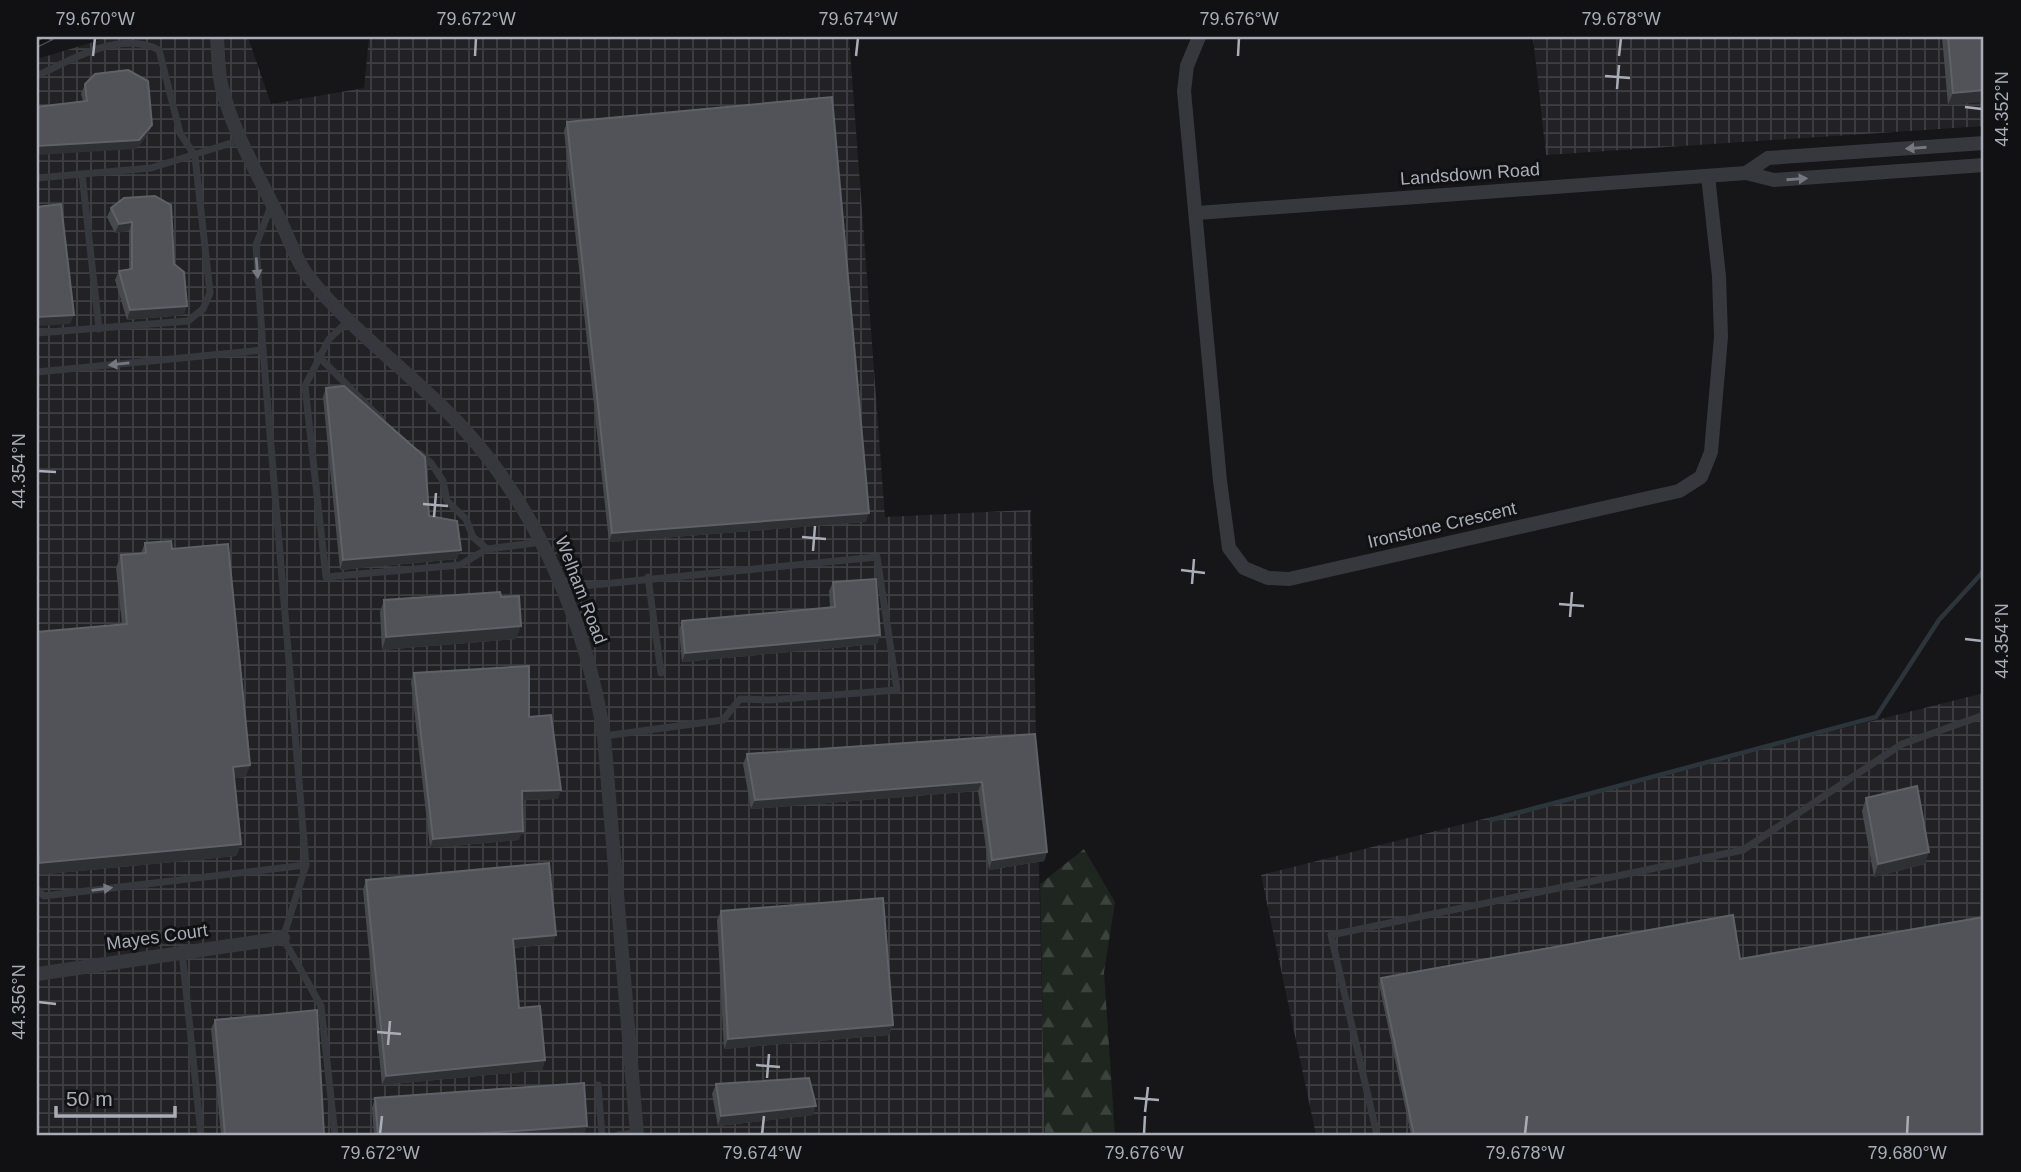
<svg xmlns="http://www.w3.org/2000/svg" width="2021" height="1172" viewBox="0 0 2021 1172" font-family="Helvetica,sans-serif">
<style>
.industrial{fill:url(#industrial-grid)}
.forest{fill:url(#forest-firs)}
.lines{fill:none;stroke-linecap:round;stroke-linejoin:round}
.stream{stroke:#2c353c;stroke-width:4.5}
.lane{stroke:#37383d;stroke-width:7}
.street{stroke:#37383d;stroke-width:14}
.rail-casing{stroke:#4a4c52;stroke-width:7}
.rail{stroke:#111113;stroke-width:4.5;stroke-dasharray:13;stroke-linecap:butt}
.wall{fill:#47494d}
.shaded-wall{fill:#2f3033}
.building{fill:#525359;stroke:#5f6168;stroke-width:2}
.oneway{fill:#757881}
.ticks{fill:none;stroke:#a8adb8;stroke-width:2.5}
.labels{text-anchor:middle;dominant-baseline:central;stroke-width:6;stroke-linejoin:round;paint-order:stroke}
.street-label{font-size:18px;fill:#a8adb8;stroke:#111113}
.neatline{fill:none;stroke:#a8adb8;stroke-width:2.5}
.ticks-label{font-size:18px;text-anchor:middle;fill:#a8adb8}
</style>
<defs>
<pattern id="industrial-grid" width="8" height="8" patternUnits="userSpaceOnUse" patternTransform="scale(1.75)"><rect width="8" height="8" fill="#222225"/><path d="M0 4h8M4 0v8" fill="none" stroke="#3f3f43"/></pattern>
<pattern id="forest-firs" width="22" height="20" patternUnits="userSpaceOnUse" patternTransform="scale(1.75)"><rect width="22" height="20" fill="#1e261f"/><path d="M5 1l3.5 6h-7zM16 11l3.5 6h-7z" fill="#3c433d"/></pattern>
</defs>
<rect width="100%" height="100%" fill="#161618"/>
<g class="industrial">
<polygon points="110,37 248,37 271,104 364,88 369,37 849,37 885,517 1031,510 1045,1135 37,1135 37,59"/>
<polygon points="1533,37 1984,37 1984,126 1546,155"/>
<polygon points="1984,693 1984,1135 1316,1135 1261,875"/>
</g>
<polygon class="forest" points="1084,849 1115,902 1104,972 1115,1135 1045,1135 1040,884"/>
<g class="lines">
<g class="stream">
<polyline points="1984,461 1984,477"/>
<polyline points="1491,820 1876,717 1939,620 1982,573 1984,566"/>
</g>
<g class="lane">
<path d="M37 76C71 59 121 30 159 50L180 133 195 156 210 293 203 309 188 321 37 333"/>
<polyline points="82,174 99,329"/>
<polyline points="37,178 151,168 241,140"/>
<polyline points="349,320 329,339 305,386 326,577 460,565 487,549 543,542"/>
<polyline points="263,350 306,865 283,938 321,1006 335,1135"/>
<polyline points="318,356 382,420"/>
<polyline points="37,372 263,350 256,245 272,203"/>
<polyline points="419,453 431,463 443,481 447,501 466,519 473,537 487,549"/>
<polyline points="648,577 661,673"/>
<polyline points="562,588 877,557 897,690 770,700 740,699 723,720 604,736"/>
<polyline points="37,889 44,896 306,865"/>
<polyline points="182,952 201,1135"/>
<polyline points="598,1085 602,1135"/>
<polyline points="618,1135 636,1133"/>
<polyline points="1377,1135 1331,935 1743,850 1902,744 1984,715"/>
</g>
<g class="street">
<path d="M217 37C218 52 218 69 221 84 232 131 259 176 280 220 289 238 296 261 308 276 353 333 414 375 463 428 539 511 587 626 604 736L637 1135"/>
<polyline points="1199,37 1187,66 1184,91 1220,481 1229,548 1244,568 1268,578 1289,579 1679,491 1701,477 1711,452 1721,337 1719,276 1708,176"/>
<polyline points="1984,143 1768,158 1746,173 1774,180 1984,165"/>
<polyline points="1197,213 1746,173"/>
<polyline points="37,974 283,938"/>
</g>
<defs>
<polyline id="rail" points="37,44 51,37"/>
</defs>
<use href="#rail" class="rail-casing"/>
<use href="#rail" class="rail"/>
</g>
<g class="wall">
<polygon points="1942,37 1984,37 1948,105"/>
<polygon points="85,84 152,125 148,134 136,149 83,101 81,94"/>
<polygon points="567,122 866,522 609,542 564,131"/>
<polygon points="124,198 174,264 184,315 127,320 115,280 119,271 129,269 129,231 115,233 107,217 111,208"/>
<polygon points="326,388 429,516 457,559 340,570 323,397"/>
<polygon points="145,543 172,549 250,765 245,777 234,778 241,844 236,856 37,875 37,632 122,624 116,568 121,555 141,553"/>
<polygon points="833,582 880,635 877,644 682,662 679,630 682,621 830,607 829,591"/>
<polygon points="501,597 516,639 382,650 380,612 384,600"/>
<polygon points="414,673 529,717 558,799 522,800 519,840 430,848 411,682"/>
<polygon points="1035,734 1047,852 1044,861 989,870 978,791 751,809 743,764 747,754"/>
<polygon points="1866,798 1925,864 1874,877 1862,811"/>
<polygon points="366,880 553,944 513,948 519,1008 545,1060 542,1070 382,1085 363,890"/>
<polygon points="721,911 893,1025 889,1035 724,1049 717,920"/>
<polygon points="1740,959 1984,1135 1411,1135 1379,984 1381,978"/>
<polygon points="215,1020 324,1135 221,1135 211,1029"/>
<polygon points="716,1084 813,1115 718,1126 712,1094"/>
<polygon points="375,1098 587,1126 583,1135 374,1135 372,1108"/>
</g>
<g class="shaded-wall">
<polygon points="1984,90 1984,102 1948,105 1953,93"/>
<polygon points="152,125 148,134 136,149 37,155 37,146"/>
<polygon points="132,222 129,231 115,233 119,224"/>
<polygon points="187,306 184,315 127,320 130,310"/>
<polygon points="74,315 70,324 37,326 37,317"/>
<polygon points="869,513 866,522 609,542 612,533"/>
<polygon points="461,550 457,559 340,570 343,560"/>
<polygon points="521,626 516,639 382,650 386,637"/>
<polygon points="880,635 877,644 682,662 685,653"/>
<polygon points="250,765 245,777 229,779 233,767"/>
<polygon points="982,782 978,791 751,809 755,800"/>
<polygon points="561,790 558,799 519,800 522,791"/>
<polygon points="523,831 519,840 430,848 433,839"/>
<polygon points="241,844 236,856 37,875 37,871 39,863"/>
<polygon points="1047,852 1044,861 989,870 992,860"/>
<polygon points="1929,852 1925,864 1874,877 1878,864"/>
<polygon points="556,935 553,944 509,948 513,939"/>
<polygon points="893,1025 889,1035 724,1049 728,1039"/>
<polygon points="545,1060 542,1070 382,1085 386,1076"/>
<polygon points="816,1106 813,1115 718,1126 721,1116"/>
<polygon points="587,1126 584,1135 458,1135"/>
</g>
<g class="building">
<polygon points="1948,37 1984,37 1984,90 1953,93"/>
<polygon points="128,70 148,81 152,125 139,140 37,146 37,107 87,101 85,84 95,74"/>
<polygon points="832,97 869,513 612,533 567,122"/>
<polygon points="155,196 171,205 174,264 184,272 187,306 130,310 119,271 132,269 132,222 119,224 111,208 124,198"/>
<polygon points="61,204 74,315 37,317 37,207"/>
<polygon points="344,386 425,457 429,516 457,521 461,550 343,560 326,388"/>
<polygon points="171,541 172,549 228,544 250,765 233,767 241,844 39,863 37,836 37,632 127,624 121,555 146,553 145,543"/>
<polygon points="876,579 880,635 685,653 682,621 835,607 833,582"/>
<polygon points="500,592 501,597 519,596 521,626 386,637 384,600"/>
<polygon points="529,666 529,717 551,715 561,790 522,791 523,831 433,839 414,673"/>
<polygon points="1035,734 1047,852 992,860 982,782 755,800 747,754"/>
<polygon points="1917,786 1929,852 1878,864 1866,798"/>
<polygon points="549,863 556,935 513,939 519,1008 540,1006 545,1060 386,1076 366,880"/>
<polygon points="883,898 893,1025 728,1039 721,911"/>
<polygon points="1733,915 1740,959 1984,917 1984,1135 1414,1135 1381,978"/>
<polygon points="317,1010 324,1135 225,1135 215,1020"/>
<polygon points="809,1078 816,1106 721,1116 716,1084"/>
<polygon points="584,1083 587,1126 458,1135 378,1135 375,1098"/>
</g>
<defs><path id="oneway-solid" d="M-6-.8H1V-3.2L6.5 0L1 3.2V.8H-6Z" transform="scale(1.75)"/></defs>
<g class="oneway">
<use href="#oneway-solid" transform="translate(1916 148) rotate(176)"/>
<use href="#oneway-solid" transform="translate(1797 179) rotate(-4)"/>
<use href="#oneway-solid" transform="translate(257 268) rotate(86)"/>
<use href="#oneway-solid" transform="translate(119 364) rotate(174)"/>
<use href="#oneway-solid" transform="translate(102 889) rotate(-7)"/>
</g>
<path class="ticks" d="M93 56 95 38M475 56 476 38M856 56 858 38M1238 56 1239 38M1619 56 1621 38M1605 76 1630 78M1617 89 1619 65M1965 107 1982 109M38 471 56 472M423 504 448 506M434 517 436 493M802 537 826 539M813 551 815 526M1181 570 1205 573M1192 584 1194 559M1559 604 1584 606M1570 617 1572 592M1965 639 1982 641M38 1002 56 1004M377 1032 401 1034M388 1045 390 1021M756 1065 780 1067M767 1078 769 1054M1134 1098 1159 1100M1145 1112 1148 1087M380 1134 382 1116M762 1134 764 1116M1144 1134 1145 1116M1525 1134 1527 1116M1907 1134 1908 1116"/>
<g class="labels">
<g class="street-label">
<text transform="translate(1470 174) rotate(-4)">Landsdown Road</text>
<text transform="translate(1442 525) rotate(-13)">Ironstone Crescent</text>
<text transform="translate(581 590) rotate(69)">Welham Road</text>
<text transform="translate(157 937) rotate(-8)">Mayes Court</text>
</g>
</g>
<rect width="2021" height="1172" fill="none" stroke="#111113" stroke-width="77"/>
<path d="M56 1106v10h119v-10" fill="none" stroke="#a8adb8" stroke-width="3.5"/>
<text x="66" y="1106" font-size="21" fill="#a8adb8" stroke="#111113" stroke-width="5" paint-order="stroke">50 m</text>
<rect x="38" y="38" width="1944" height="1096" class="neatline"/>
<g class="ticks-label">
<text x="95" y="25">79.670°W</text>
<text x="476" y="25">79.672°W</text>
<text x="858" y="25">79.674°W</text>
<text x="1239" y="25">79.676°W</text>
<text x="1621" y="25">79.678°W</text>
<text transform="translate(2002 109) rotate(-90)" y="6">44.352°N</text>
<text transform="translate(19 471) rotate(-90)" y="6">44.354°N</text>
<text transform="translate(2002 641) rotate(-90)" y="6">44.354°N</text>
<text transform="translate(19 1002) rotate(-90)" y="6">44.356°N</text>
<text x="380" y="1159">79.672°W</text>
<text x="762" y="1159">79.674°W</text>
<text x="1144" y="1159">79.676°W</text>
<text x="1525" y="1159">79.678°W</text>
<text x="1907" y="1159">79.680°W</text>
</g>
</svg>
